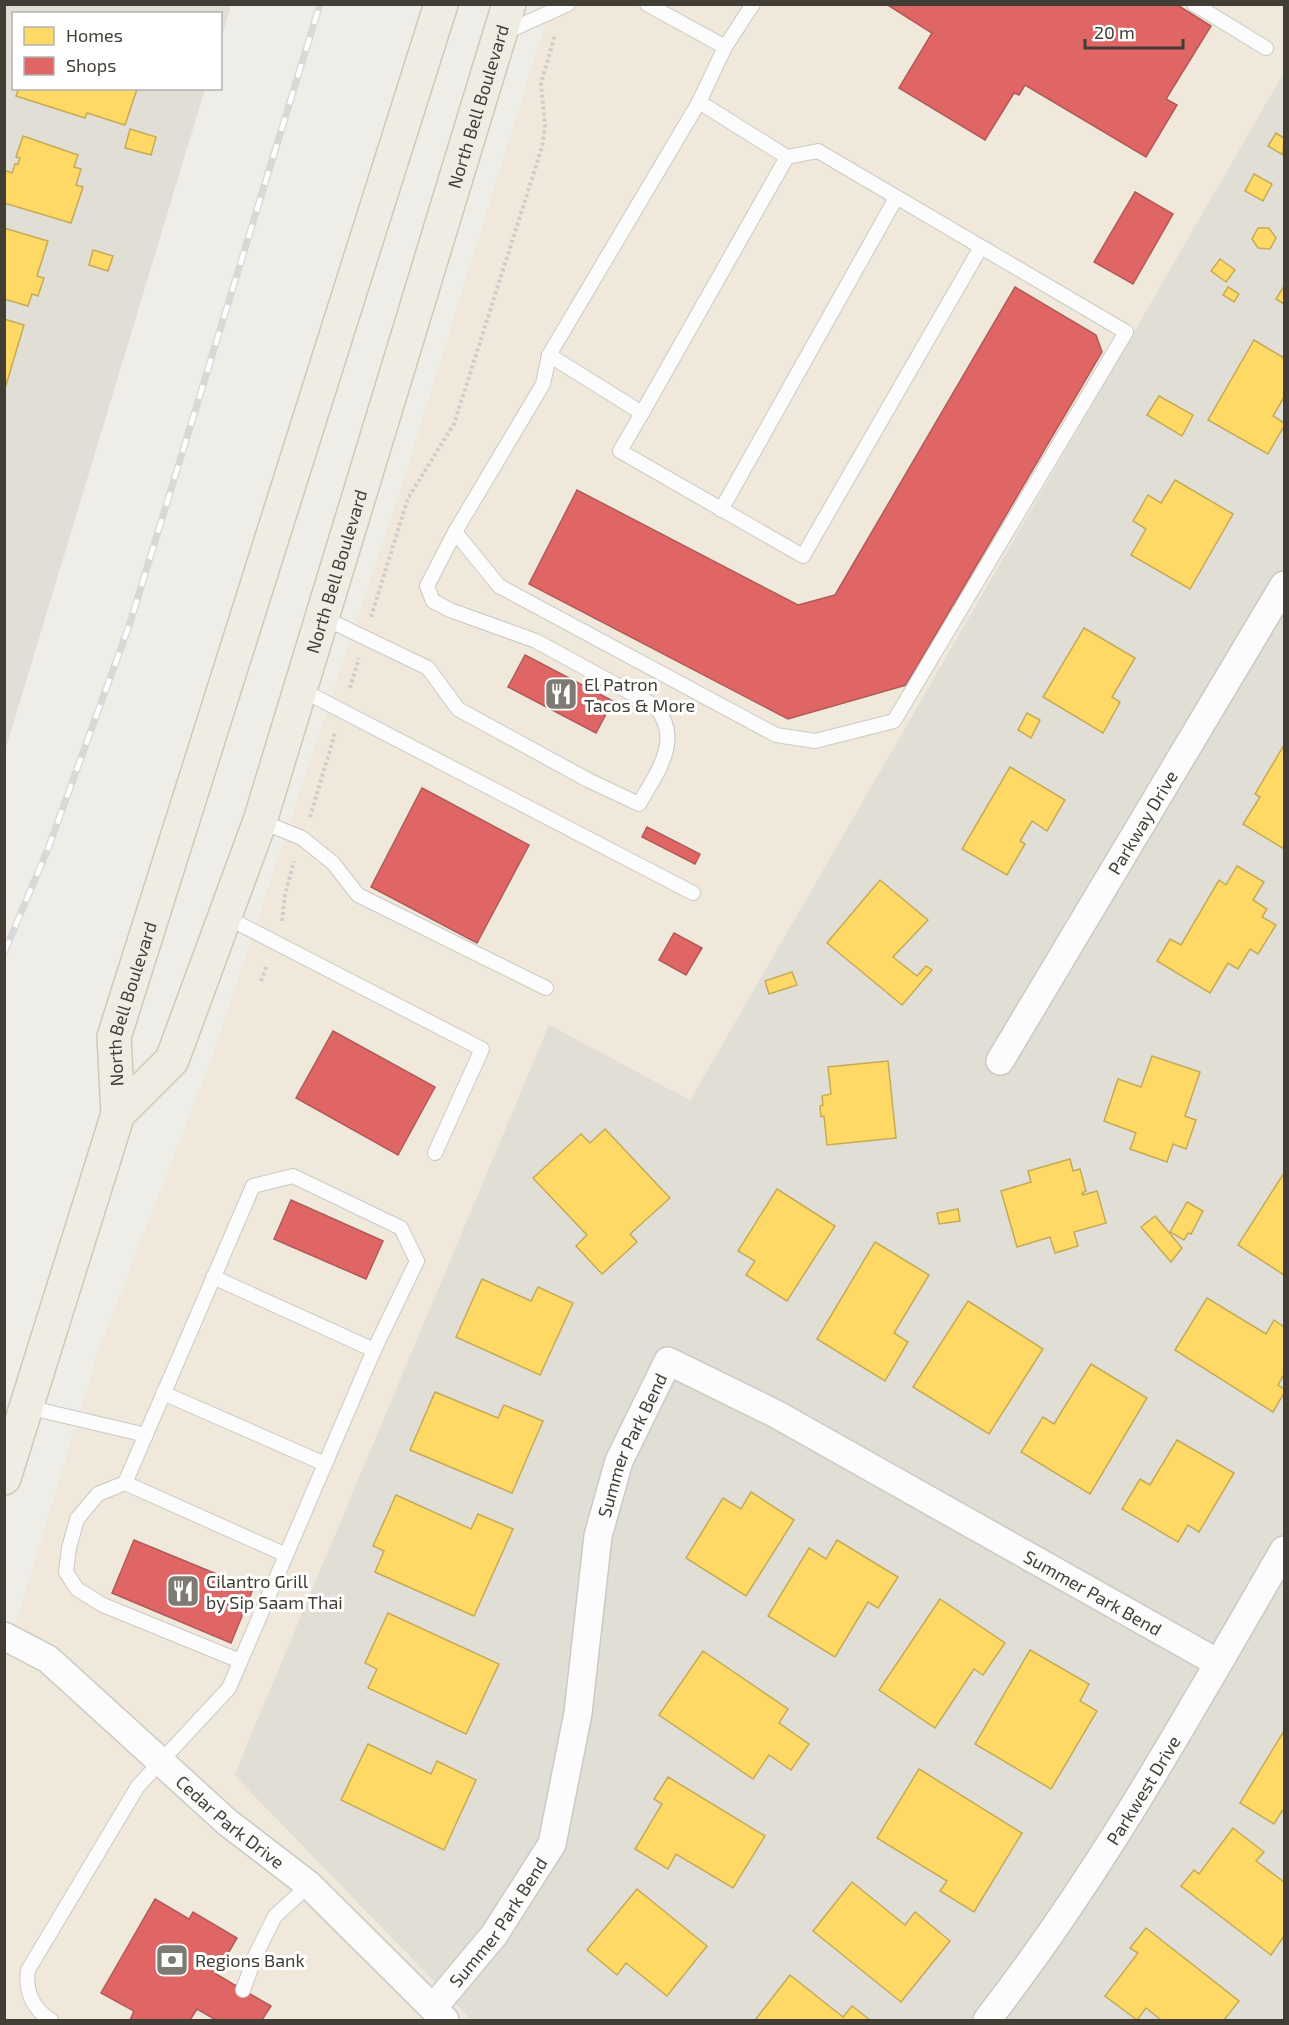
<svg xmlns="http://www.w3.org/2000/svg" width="1289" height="2025" viewBox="0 0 1289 2025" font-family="'Exo 2',sans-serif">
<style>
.residential{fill:#e1dfd5}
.commercial{fill:#f0e9db}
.homes{fill:#ffd966;stroke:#c6aa57;stroke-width:1.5}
.shops{fill:#e06666;stroke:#b15a57;stroke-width:1.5}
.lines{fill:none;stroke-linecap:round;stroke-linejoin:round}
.service-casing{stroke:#cac9c4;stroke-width:16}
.minor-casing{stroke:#cac9c4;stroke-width:30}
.primary-casing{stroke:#cfc9b6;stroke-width:36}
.path{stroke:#cfcdca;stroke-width:4;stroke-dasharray:3 3;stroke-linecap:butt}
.service{stroke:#fcfcfc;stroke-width:14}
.minor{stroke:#fcfcfc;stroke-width:27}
.primary{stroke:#efece3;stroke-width:33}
.rail-casing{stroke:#d8d8d7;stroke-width:7}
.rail{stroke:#fff;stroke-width:4.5;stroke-dasharray:14;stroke-linecap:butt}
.labels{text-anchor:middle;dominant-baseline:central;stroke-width:6;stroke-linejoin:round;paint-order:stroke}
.street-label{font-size:18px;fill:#423e35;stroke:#fff}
.poi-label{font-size:18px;fill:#423e35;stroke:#fff;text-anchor:start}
</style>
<rect width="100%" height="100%" fill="#eeede8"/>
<g class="residential">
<polygon points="5,5 231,5 221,39 220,14 14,14 14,88 205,89 5,751"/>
<polygon points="1284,72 1284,2020 471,2020 234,1775 549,1024 690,1100"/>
</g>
<polygon class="commercial" points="551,5 1284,5 1284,72 690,1100 549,1025 234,1775 471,2020 5,2020 5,1659 99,1349 211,1060 405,475"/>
<g class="homes">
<polygon points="137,89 125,125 87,113 85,118 16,96 19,88"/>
<polygon points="130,129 156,137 151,155 125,148"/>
<polygon points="1276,133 1284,138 1283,155 1268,146"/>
<polygon points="23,136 78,155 74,167 81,169 76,185 83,187 71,223 4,203 4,170 12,173 15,164 18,164 20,158 16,157"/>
<polygon points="1254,174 1272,184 1263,201 1245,191"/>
<polygon points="4,228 48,241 37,276 44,278 38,296 32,294 28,306 4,299"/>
<polygon points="1258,228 1269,228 1276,238 1270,249 1258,248 1252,239"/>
<polygon points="93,250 113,256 108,271 89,265"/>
<polygon points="1220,259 1235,270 1226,282 1211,271"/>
<polygon points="1284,286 1284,304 1276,299"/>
<polygon points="1228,287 1239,294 1234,302 1223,295"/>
<polygon points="4,319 24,325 4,392"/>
<polygon points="1254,340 1284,358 1284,397 1273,416 1284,423 1284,426 1268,454 1208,420"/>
<polygon points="1159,396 1193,415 1182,436 1147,415"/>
<polygon points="1175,480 1233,514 1190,589 1131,555 1146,529 1133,521 1148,495 1161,503"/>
<polygon points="1084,628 1135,658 1112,697 1120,702 1103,733 1043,697"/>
<polygon points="1027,713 1040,720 1031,738 1018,730"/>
<polygon points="1284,745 1284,849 1243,824 1260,797 1255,794"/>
<polygon points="1010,767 1065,800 1047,831 1032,821 1020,841 1025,844 1007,875 962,849"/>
<polygon points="1237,866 1264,882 1253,900 1267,909 1262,917 1276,925 1258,954 1250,949 1238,969 1228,963 1210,993 1157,961 1170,939 1181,945 1219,880 1226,885"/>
<polygon points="880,880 928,920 893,957 917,976 926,966 932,970 902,1005 827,943"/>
<polygon points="792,972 797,985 769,994 765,981"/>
<polygon points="1152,1056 1200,1072 1185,1116 1196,1120 1186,1149 1173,1144 1167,1162 1130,1149 1136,1133 1104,1121 1118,1079 1141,1087"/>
<polygon points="888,1061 896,1138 827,1145 824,1116 821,1117 820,1106 823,1105 822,1096 831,1094 828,1067"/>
<polygon points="605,1129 670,1198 630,1234 637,1242 602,1274 576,1246 587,1235 533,1178 581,1134 590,1143"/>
<polygon points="1070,1159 1073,1171 1080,1169 1086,1191 1082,1193 1083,1195 1097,1191 1106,1223 1074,1232 1078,1246 1055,1253 1050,1237 1017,1247 1001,1191 1031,1182 1028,1171"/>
<polygon points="1284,1173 1284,1275 1238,1245"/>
<polygon points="777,1189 835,1226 787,1301 746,1275 755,1261 738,1251"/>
<polygon points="1187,1202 1203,1211 1191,1234 1188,1233 1184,1240 1170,1232"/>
<polygon points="958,1209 960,1221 939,1224 937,1213"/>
<polygon points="1155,1216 1182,1248 1171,1262 1141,1227"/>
<polygon points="875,1242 929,1275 894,1333 908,1342 885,1381 817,1339"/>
<polygon points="482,1279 531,1301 538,1287 573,1303 540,1375 456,1337"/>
<polygon points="1207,1298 1266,1334 1274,1320 1284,1327 1284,1374 1278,1385 1284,1389 1284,1393 1273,1412 1175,1350"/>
<polygon points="968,1301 1043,1349 989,1434 913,1387"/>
<polygon points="1091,1364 1147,1398 1090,1494 1021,1452 1043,1417 1054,1424"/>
<polygon points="435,1392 498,1418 504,1405 543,1421 512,1493 410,1450"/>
<polygon points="1177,1440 1234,1473 1199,1532 1188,1525 1178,1542 1122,1509 1140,1479 1150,1485"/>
<polygon points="751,1492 794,1520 746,1596 686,1558 723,1498 741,1509"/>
<polygon points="396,1495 471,1529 478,1514 513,1529 474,1616 375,1572 384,1551 373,1546"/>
<polygon points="837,1540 898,1577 878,1608 868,1602 835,1657 768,1616 809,1548 826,1559"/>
<polygon points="940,1599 1005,1643 983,1675 974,1669 935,1728 879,1690"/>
<polygon points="388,1613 499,1664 466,1734 368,1688 377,1669 365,1663"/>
<polygon points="1030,1650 1089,1684 1080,1701 1097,1711 1051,1789 975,1744"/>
<polygon points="703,1651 788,1709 779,1723 809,1744 791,1770 769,1755 753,1779 659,1715"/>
<polygon points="1284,1731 1284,1812 1282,1811 1274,1824 1240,1803"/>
<polygon points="368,1744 431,1774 437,1761 476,1780 444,1850 341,1800"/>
<polygon points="919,1769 1022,1833 974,1912 940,1891 947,1881 877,1838"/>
<polygon points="668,1777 765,1836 733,1888 676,1854 668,1869 635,1849 662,1804 654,1799"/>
<polygon points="1233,1828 1264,1852 1256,1861 1284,1882 1284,1936 1271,1955 1181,1886 1194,1870 1199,1874"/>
<polygon points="852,1882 905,1925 915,1912 950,1941 901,2002 813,1931"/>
<polygon points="637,1889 707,1946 667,1996 626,1963 617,1975 587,1950"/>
<polygon points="1146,1928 1239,2001 1224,2020 1161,2020 1146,2008 1137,2020 1105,1996 1138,1953 1130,1948"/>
<polygon points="790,1975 843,2017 852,2006 870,2020 755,2020"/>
</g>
<g class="shops">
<polygon points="886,4 1176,4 1211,26 1166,99 1177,105 1146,157 1025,85 1019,95 1014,93 985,140 899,88 932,33"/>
<polygon points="1135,192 1173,214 1133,284 1094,262"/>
<polygon points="1015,287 1096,335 1102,352 906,685 788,719 529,584 577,490 798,605 835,595"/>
<polygon points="525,655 613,701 596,733 508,687"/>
<polygon points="422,788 529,845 477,943 371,887"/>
<polygon points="647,827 700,854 695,864 642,837"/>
<polygon points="674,933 702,948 686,975 659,960"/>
<polygon points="333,1031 435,1087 398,1155 296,1098"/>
<polygon points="291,1200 383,1241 366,1279 274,1239"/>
<polygon points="134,1540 253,1589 231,1643 112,1593"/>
<polygon points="155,1899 189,1919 193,1912 237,1938 216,1974 271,2006 262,2020 216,2020 197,2009 190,2020 130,2020 134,2011 101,1993"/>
</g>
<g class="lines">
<defs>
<g id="service">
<polyline points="647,4 725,47"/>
<polyline points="1194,4 1266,48"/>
<polyline points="504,33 568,4"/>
<polyline points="699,102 787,157"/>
<polyline points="642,413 620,451 803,556 981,247"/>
<polyline points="721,510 896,198"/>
<polyline points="455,532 499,586 776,735 815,741 894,721 1126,332 818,151 787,157 642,413 549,355"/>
<path d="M322 617 428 668 458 709 588 780 639 804C658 771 683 739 655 706L536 641 450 610 433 601 427 586 455 532 543 384 549 355 699 102 725 47 753 4"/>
<polyline points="300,689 693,893"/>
<polyline points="260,821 302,838 333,863 358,895 546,988"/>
<polyline points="226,917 482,1049 435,1153"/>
<polyline points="213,1277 374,1350"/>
<polyline points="163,1393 325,1464"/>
<polyline points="27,1407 146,1435"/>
<polyline points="125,1483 286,1555"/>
<polyline points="243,1990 256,1954 275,1916 309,1885"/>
<path d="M51 2020C32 2009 25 1990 28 1970L138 1786 229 1688 374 1350 417 1261 401 1228 293 1176 253 1186 125 1483 98 1494 77 1519 69 1548 66 1572 77 1589 103 1605 240 1661"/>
</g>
<g id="minor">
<path id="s1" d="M1000 1061 1284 585"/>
<path id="s2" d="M4 1636 48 1659 227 1822 309 1885 445 2020"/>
<path id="s3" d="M433 2008 494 1935 552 1844 578 1713 598 1536 619 1461 668 1361 776 1414 1218 1663"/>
<path id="s4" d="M987 2020C1101 1874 1191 1710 1284 1550"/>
</g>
<g id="primary">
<path id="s5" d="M118 1114 172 1060 260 821 509 4"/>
<path id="s6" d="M4 1478 118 1114 114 1037 441 4"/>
</g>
</defs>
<use href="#service" class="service-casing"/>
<use href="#minor" class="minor-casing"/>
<use href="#primary" class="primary-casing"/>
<g class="path">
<polyline points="371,617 408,498 454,424 542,147 545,126 541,83 555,35"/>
<polyline points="350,688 359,658"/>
<polyline points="310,817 335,733"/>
<polyline points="282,921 285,895 294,861"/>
<polyline points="261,981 267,965"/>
</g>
<use href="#service" class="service"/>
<use href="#minor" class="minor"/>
<use href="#primary" class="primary"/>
<defs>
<polyline id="rail" points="4,953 49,846 130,623 320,4"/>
</defs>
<use href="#rail" class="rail-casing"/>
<use href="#rail" class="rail"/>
</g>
<defs>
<symbol id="restaurant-square" viewBox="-11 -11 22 22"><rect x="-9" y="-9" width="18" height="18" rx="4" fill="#7e7b74" stroke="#fff"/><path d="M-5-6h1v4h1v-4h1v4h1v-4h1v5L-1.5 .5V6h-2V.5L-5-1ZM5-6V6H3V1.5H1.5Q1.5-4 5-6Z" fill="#fff"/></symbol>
<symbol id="bank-square" viewBox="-11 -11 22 22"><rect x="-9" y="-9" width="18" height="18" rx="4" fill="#7e7b74" stroke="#fff"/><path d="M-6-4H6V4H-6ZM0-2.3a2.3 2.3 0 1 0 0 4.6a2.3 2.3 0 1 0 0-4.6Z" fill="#fff"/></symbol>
</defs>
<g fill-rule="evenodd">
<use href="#restaurant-square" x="542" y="675" width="38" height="38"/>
<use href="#restaurant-square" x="164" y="1572" width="38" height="38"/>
<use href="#bank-square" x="153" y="1941" width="38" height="38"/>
</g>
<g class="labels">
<g class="street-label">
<text stroke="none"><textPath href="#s5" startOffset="1078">North Bell Boulevard</textPath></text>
<text stroke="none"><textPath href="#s5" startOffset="592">North Bell Boulevard</textPath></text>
<text stroke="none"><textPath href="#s1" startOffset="278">Parkway Drive</textPath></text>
<text stroke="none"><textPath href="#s6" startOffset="494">North Bell Boulevard</textPath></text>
<text stroke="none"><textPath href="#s3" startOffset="612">Summer Park Bend</textPath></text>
<text stroke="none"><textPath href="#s3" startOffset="1188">Summer Park Bend</textPath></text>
<text stroke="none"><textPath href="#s4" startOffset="278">Parkwest Drive</textPath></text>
<text stroke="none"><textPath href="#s2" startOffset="294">Cedar Park Drive</textPath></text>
<text stroke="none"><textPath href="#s3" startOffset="108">Summer Park Bend</textPath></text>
</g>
<g class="poi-label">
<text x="584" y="684">El Patron<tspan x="584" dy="21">Tacos &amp; More</tspan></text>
<text x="206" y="1581">Cilantro Grill<tspan x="206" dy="21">by Sip Saam Thai</tspan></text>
<text x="195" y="1960">Regions Bank</text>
</g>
</g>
<rect width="1289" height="2025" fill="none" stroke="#423e35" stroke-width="12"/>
<rect x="12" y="12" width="210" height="78" fill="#ffffff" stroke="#b3b2ae" stroke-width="1.5"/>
<rect x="24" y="27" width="30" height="18" fill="#ffd966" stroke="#b3b2ae" stroke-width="1.5"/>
<text x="66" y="42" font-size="18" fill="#423e35">Homes</text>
<rect x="24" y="57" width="30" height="18" fill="#e06666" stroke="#b3b2ae" stroke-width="1.5"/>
<text x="66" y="72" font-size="18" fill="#423e35">Shops</text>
<path d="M1085 39v9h98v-9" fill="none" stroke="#423e35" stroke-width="3"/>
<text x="1094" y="39" font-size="18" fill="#423e35" stroke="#ffffff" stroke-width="4.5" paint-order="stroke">20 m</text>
</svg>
